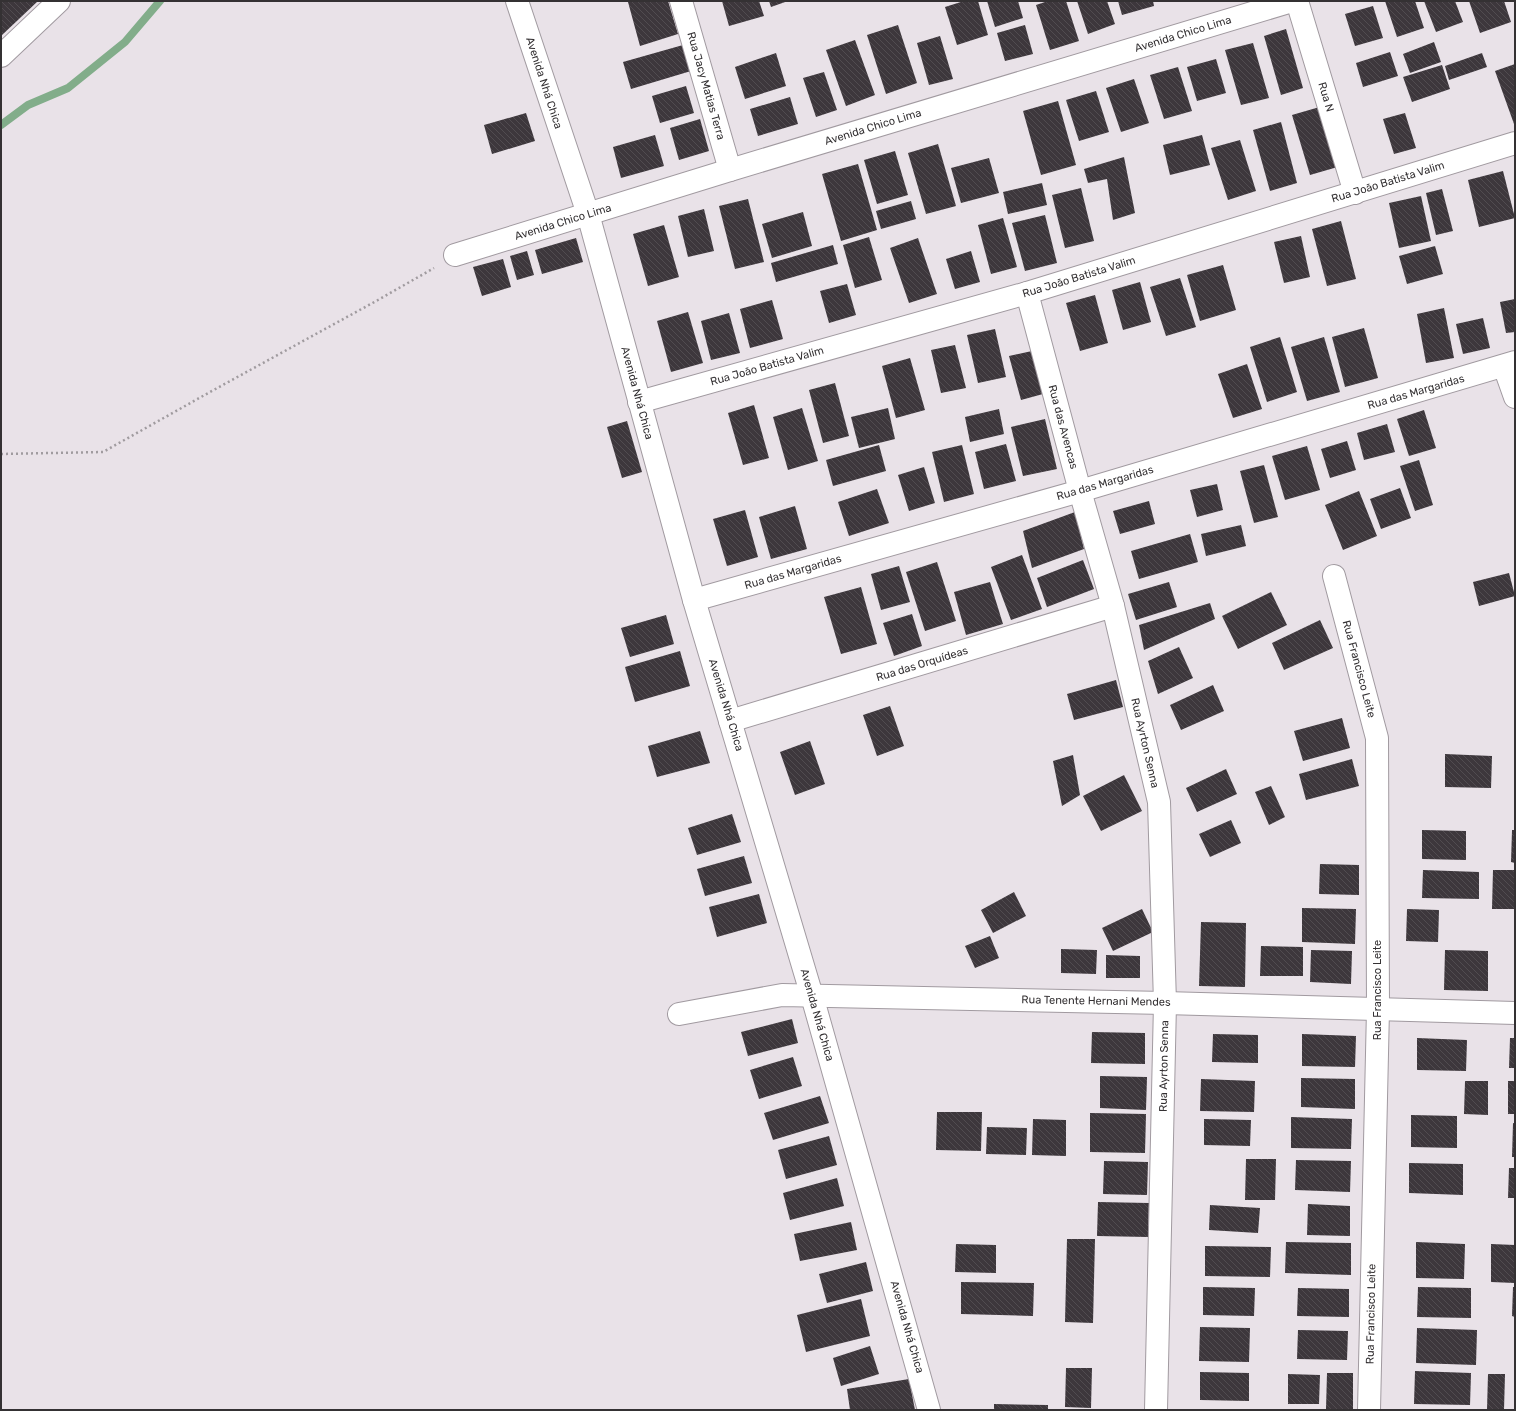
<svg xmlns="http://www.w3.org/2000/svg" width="1516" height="1411" viewBox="0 0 1516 1411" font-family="Rubik,sans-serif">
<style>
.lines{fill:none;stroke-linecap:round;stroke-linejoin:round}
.stream{stroke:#82ad8a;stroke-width:8}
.building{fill:url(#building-back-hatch)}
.minor-casing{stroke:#a19aa0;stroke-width:24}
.tertiary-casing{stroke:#a19aa0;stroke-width:24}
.path{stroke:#a09b9f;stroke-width:2.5;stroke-dasharray:2 3;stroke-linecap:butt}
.minor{stroke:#fff;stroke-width:22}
.tertiary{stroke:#fff;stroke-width:22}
.labels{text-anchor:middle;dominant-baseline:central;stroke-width:4;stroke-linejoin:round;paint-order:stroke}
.street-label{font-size:11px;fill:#343133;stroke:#fff}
</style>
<defs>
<pattern id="building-back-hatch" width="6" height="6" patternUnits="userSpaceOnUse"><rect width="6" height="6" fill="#3d373c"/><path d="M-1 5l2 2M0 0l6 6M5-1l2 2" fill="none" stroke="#514c50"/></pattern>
</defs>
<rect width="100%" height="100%" fill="#e9e2e8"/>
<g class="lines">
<polyline class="stream" points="1,125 28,105 68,88 125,42 160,1"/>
</g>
<g class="building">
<polygon points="1,1 38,1 1,36"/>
<polygon points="631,1 668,1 678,34 640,46 628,2"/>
<polygon points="722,1 759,1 764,16 729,26"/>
<polygon points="769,1 788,1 771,7"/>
<polygon points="964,1 978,1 988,35 957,45 945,7"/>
<polygon points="987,1 1018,1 1023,18 995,27"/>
<polygon points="1048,1 1066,1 1079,41 1050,50 1036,5"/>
<polygon points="1077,1 1107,1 1115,24 1088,34"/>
<polygon points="1118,1 1153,1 1154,6 1122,15"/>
<polygon points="1385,1 1415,1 1424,28 1397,37"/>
<polygon points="1424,1 1455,1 1463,22 1436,32"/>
<polygon points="1469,1 1504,1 1511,22 1480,33"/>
<polygon points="1373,6 1383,38 1355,46 1345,14"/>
<polygon points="898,25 917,83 886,94 867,35"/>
<polygon points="1025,25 1033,54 1005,61 997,33"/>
<polygon points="1286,29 1303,88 1281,95 1264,36"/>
<polygon points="940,36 953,79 929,85 917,43"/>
<polygon points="855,40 875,95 846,106 826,50"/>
<polygon points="1434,42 1441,62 1410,73 1403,54"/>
<polygon points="1253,43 1269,98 1241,105 1225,50"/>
<polygon points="683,45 691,71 631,89 623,62"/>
<polygon points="1390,52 1398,76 1363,87 1356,63"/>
<polygon points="776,53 786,86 745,99 735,67"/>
<polygon points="1482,53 1487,67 1449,80 1445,66"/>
<polygon points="1216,59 1226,93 1197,101 1187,67"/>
<polygon points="1515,64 1515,123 1514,124 1495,71"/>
<polygon points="1442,65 1450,89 1412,102 1403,77"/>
<polygon points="1178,67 1192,111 1164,119 1150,75"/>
<polygon points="824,72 837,110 816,117 803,78"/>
<polygon points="1134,79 1149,123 1121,132 1106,88"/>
<polygon points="686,86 694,113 660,123 652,96"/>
<polygon points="1096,91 1109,132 1079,141 1066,100"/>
<polygon points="790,97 798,124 758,136 750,109"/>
<polygon points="1058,101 1076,165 1041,175 1023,111"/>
<polygon points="1323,106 1341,166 1310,175 1292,115"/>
<polygon points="526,113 535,141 492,154 484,125"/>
<polygon points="1405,113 1416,148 1394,154 1383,119"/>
<polygon points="700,119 709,151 679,160 670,128"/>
<polygon points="1281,122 1297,183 1270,191 1253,130"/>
<polygon points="655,135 664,166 621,178 613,147"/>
<polygon points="1202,135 1210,165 1170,175 1163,145"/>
<polygon points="1240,140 1256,191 1228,200 1211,148"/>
<polygon points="938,144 956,206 926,214 908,153"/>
<polygon points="895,151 908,195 877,204 864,160"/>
<polygon points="1124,157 1135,213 1113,220 1107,179 1088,183 1084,169"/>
<polygon points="989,158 999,193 961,203 951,168"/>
<polygon points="858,164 877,230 841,241 822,174"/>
<polygon points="1503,171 1515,218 1479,227 1468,180"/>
<polygon points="1042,183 1047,205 1008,214 1003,192"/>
<polygon points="1081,188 1094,241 1065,248 1052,195"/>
<polygon points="1442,189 1453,231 1436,235 1426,193"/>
<polygon points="1421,196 1431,241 1399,248 1389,203"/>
<polygon points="748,199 764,262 735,269 719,206"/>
<polygon points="911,201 916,219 881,229 876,211"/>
<polygon points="704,209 714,251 688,257 678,216"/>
<polygon points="803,212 812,246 772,258 762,224"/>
<polygon points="1045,215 1057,263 1025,271 1012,223"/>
<polygon points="1003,218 1017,267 991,274 978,225"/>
<polygon points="1341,221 1356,279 1327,286 1312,229"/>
<polygon points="664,225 679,277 648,286 633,234"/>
<polygon points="1301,236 1310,277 1284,283 1274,242"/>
<polygon points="869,237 882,280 855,288 843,245"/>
<polygon points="576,238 583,262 542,274 535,250"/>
<polygon points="918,238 937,294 909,303 890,248"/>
<polygon points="833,245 838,264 776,282 771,263"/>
<polygon points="1435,246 1443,274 1407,284 1399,256"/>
<polygon points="527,251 534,275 517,280 510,256"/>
<polygon points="971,251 980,282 955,289 946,259"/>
<polygon points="503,259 511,287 482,296 473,267"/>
<polygon points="1223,265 1236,310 1200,321 1187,275"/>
<polygon points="1180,278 1196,327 1166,336 1150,287"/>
<polygon points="1140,282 1151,322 1123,330 1112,290"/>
<polygon points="847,284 856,315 829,323 820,291"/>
<polygon points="1095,295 1108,343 1080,351 1066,303"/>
<polygon points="1515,299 1515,332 1506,333 1500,302"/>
<polygon points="772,300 783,339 750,348 740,309"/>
<polygon points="1444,308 1454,358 1426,363 1417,314"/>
<polygon points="688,312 703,363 671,372 657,321"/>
<polygon points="729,313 740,353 711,360 701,321"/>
<polygon points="1483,318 1490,348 1463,354 1456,324"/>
<polygon points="1364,328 1378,378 1345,387 1332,337"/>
<polygon points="995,329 1006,377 978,383 967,335"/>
<polygon points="1280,337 1297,392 1267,402 1250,347"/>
<polygon points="1324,337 1340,392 1307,401 1291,347"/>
<polygon points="955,345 966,388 941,393 931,350"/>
<polygon points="1032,351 1043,394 1021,400 1009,356"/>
<polygon points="910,358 925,410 896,418 882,366"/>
<polygon points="1247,364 1262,409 1233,418 1218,374"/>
<polygon points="835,383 849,436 823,443 809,390"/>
<polygon points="754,405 769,458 743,465 728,413"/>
<polygon points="802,408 818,461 788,470 773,417"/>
<polygon points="888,408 895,439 859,448 851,417"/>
<polygon points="999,409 1004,434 970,442 965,417"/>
<polygon points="1424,410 1436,448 1409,456 1397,419"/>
<polygon points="1045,419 1057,469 1023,476 1011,427"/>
<polygon points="627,421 642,472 622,478 607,427"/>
<polygon points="1387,424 1395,452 1364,460 1357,433"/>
<polygon points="1347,441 1356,470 1330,478 1321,449"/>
<polygon points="1006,444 1016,481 984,489 975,452"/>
<polygon points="879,445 886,471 833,486 826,460"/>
<polygon points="962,445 974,494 944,502 932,452"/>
<polygon points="1307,446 1320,490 1285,500 1272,456"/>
<polygon points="1419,460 1433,505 1415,511 1400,466"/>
<polygon points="1264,465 1278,517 1254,523 1240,471"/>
<polygon points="924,467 935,503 909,511 898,475"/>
<polygon points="1217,484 1223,510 1197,517 1190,490"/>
<polygon points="1400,488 1411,518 1381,529 1370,499"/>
<polygon points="877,489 889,523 849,536 838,502"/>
<polygon points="1359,491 1377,536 1343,550 1325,505"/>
<polygon points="1149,501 1155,524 1120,534 1113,511"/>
<polygon points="795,506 807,549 771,559 759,517"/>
<polygon points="745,510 758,557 727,566 713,519"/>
<polygon points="1075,512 1084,549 1032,568 1023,531"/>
<polygon points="1241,525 1246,546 1206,556 1201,534"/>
<polygon points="1190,534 1198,562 1139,579 1131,551"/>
<polygon points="1022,555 1042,609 1011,620 991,567"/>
<polygon points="1083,560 1094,589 1047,607 1037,578"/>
<polygon points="937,562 956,621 925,631 906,572"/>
<polygon points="899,566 910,602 881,610 871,574"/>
<polygon points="1509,573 1515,596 1479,606 1473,582"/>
<polygon points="990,582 1003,624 966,635 954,592"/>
<polygon points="1169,582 1177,607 1136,620 1128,594"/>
<polygon points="861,587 877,644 841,654 824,597"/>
<polygon points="1271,592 1287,625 1238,649 1222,616"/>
<polygon points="1210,603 1215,619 1144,650 1139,625"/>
<polygon points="912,614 922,646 894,656 883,623"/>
<polygon points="666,615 674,644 630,657 621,628"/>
<polygon points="1320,620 1333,648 1284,670 1272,643"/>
<polygon points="1179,647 1193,678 1158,694 1148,661"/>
<polygon points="680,651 690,686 635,702 625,667"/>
<polygon points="1116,680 1123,707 1074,720 1067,694"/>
<polygon points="1213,685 1224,711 1181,730 1170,705"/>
<polygon points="890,706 904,746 877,756 863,715"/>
<polygon points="1342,718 1350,748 1303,761 1294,731"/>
<polygon points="700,731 710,763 657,777 648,746"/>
<polygon points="810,741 825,784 795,795 780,752"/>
<polygon points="1445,754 1492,756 1491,788 1445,787"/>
<polygon points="1073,755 1080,795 1062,806 1053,761"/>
<polygon points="1352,759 1359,786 1306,800 1299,774"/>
<polygon points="1226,769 1237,794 1197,812 1186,788"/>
<polygon points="1124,775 1142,811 1101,831 1083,796"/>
<polygon points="1271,786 1285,817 1269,825 1255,792"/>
<polygon points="732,814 741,842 697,855 688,828"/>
<polygon points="1231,820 1241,843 1210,857 1199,834"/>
<polygon points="1422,830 1466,831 1466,860 1422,859"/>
<polygon points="1512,830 1515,830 1515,863 1511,862"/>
<polygon points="744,856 752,883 705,896 697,869"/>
<polygon points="1320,864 1359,865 1359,895 1319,894"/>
<polygon points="1423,870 1479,872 1479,899 1422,898"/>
<polygon points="1493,870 1515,870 1515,909 1492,909"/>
<polygon points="1014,892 1026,916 993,933 981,910"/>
<polygon points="759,894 767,923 717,937 709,907"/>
<polygon points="1302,908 1356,909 1355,944 1302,942"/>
<polygon points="1142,909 1153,932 1113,951 1102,928"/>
<polygon points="1407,909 1439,910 1438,942 1406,941"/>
<polygon points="1201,922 1246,923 1245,987 1199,986"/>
<polygon points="990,936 999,958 975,968 965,946"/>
<polygon points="1261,946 1303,947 1303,976 1260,976"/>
<polygon points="1061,949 1097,950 1096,974 1061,973"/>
<polygon points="1311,950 1352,951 1351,984 1310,982"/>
<polygon points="1445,950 1488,951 1488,991 1444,990"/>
<polygon points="1106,955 1140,956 1140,978 1106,978"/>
<polygon points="792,1019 798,1043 748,1056 741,1032"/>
<polygon points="1092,1032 1145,1033 1145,1064 1091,1063"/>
<polygon points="1213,1034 1258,1035 1258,1063 1212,1062"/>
<polygon points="1302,1034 1356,1036 1355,1067 1302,1066"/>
<polygon points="1417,1038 1467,1040 1466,1071 1417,1070"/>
<polygon points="1510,1038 1515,1038 1515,1068 1509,1068"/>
<polygon points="793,1057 802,1086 759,1099 750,1070"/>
<polygon points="1100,1076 1147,1077 1146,1110 1100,1108"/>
<polygon points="1301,1078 1355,1079 1355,1109 1301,1107"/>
<polygon points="1201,1079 1255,1081 1254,1112 1200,1111"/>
<polygon points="1465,1081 1488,1081 1488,1115 1464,1114"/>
<rect x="1508" y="1081" width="7" height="33"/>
<polygon points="820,1096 829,1123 773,1140 764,1113"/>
<polygon points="937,1112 982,1112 981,1151 936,1150"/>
<polygon points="1090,1113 1146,1114 1145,1153 1090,1152"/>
<polygon points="1411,1115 1457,1116 1457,1148 1411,1147"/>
<polygon points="1291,1117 1352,1119 1351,1149 1291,1148"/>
<polygon points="1033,1119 1066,1120 1066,1156 1032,1155"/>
<polygon points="1204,1119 1251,1120 1250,1146 1204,1145"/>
<polygon points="1513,1123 1515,1123 1515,1157 1512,1157"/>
<polygon points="987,1127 1027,1128 1026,1155 986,1154"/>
<polygon points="829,1136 837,1165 786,1179 778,1150"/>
<polygon points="1246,1159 1276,1159 1275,1200 1245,1200"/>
<polygon points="1296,1160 1351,1161 1350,1192 1295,1190"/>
<polygon points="1104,1161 1148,1162 1147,1195 1103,1194"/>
<polygon points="1409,1163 1463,1164 1463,1195 1409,1193"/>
<polygon points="1509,1168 1515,1168 1515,1198 1508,1198"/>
<polygon points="837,1178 844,1206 790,1220 783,1193"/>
<polygon points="1098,1202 1149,1203 1148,1237 1097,1236"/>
<polygon points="1308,1204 1350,1206 1350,1236 1307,1235"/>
<polygon points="1210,1205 1260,1208 1258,1233 1209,1230"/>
<polygon points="851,1222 857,1250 800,1261 794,1234"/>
<polygon points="1067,1239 1095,1239 1093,1323 1065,1322"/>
<polygon points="1286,1242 1351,1243 1351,1275 1285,1273"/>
<polygon points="1416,1242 1465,1244 1464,1279 1416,1278"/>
<polygon points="956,1244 996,1245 996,1273 955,1272"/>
<polygon points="1491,1244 1515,1245 1515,1283 1491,1282"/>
<polygon points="1205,1246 1271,1247 1270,1277 1205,1276"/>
<polygon points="866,1262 873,1291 827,1303 819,1274"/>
<polygon points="961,1282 1034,1283 1033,1316 961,1314"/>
<polygon points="1203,1287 1255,1288 1254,1316 1203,1315"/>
<polygon points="1418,1287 1471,1288 1471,1318 1417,1317"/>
<polygon points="1513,1287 1515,1287 1515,1317 1512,1316"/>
<polygon points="1298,1288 1349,1289 1349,1317 1297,1316"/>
<polygon points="861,1299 870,1336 806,1352 797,1315"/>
<polygon points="1200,1327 1250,1328 1249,1362 1199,1361"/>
<polygon points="1417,1328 1477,1330 1476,1365 1416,1363"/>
<polygon points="1298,1330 1348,1331 1347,1360 1297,1359"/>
<polygon points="870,1346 879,1374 841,1386 833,1358"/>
<polygon points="1066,1368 1092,1368 1091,1408 1065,1407"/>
<polygon points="1415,1371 1471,1373 1470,1405 1414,1404"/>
<polygon points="1200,1372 1249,1373 1249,1401 1200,1400"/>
<polygon points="1327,1373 1353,1373 1353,1410 1326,1409"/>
<polygon points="1288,1374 1320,1375 1319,1404 1288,1404"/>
<polygon points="1488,1374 1505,1374 1504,1410 1487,1410"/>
<polygon points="909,1379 915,1410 850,1410 847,1389"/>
<polygon points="994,1404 1048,1405 1048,1410 994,1410"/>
</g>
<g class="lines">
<defs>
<g id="minor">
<polyline points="681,1 730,170"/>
<polyline points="1297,1 1355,193"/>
<polyline points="1,56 59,1"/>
<polyline points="455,255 730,170 1292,1"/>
<polyline points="1027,293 1080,491 1113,606 1159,802 1165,1003 1156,1410"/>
<polyline points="1504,366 1515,397"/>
<polyline points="639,402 1027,293 1515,143"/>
<polyline points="1334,576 1377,738 1378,1009 1369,1410"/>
<polyline points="694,600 1080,491 1515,362"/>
<polyline points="730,721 1113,606"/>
<polyline points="679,1014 782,995 1165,1003 1515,1013"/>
</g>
<polyline id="tertiary" points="517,1 588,214 694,600 812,996 929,1410"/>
</defs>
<use href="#minor" class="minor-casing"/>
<use href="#tertiary" class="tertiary-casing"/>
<polyline class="path" points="1,454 103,452 210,392 378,300 434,268"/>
<use href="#minor" class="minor"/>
<use href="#tertiary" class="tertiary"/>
</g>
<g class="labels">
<g class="street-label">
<text transform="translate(1183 34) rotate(-17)">Avenida Chico Lima</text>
<text transform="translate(544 83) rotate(72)">Avenida Nhá Chica</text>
<text transform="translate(706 86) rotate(74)">Rua Jacy Matias Terra</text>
<text transform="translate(1326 97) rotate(73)">Rua N</text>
<text transform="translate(873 127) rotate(-17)">Avenida Chico Lima</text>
<text transform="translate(1388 182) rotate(-17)">Rua João Batista Valim</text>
<text transform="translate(563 222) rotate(-17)">Avenida Chico Lima</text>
<text transform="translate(1079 277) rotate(-17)">Rua João Batista Valim</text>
<text transform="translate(767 366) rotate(-16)">Rua João Batista Valim</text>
<text transform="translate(1416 392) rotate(-16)">Rua das Margaridas</text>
<text transform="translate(637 393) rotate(75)">Avenida Nhá Chica</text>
<text transform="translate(1063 427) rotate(75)">Rua das Avencas</text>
<text transform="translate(1105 483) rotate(-16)">Rua das Margaridas</text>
<text transform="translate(793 572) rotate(-16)">Rua das Margaridas</text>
<text transform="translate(922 664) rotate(-17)">Rua das Orquídeas</text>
<text transform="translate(1359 669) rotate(75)">Rua Francisco Leite</text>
<text transform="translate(726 705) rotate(73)">Avenida Nhá Chica</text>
<text transform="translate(1145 743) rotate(77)">Rua Ayrton Senna</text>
<text transform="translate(1377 990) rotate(-90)">Rua Francisco Leite</text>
<text transform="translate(1096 1001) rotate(1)">Rua Tenente Hernani Mendes</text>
<text transform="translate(817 1015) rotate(74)">Avenida Nhá Chica</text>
<text transform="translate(1164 1066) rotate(-89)">Rua Ayrton Senna</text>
<text transform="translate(1371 1314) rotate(-89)">Rua Francisco Leite</text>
<text transform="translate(907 1327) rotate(74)">Avenida Nhá Chica</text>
</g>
</g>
<rect width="1516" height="1411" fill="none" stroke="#343133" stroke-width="4"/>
</svg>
